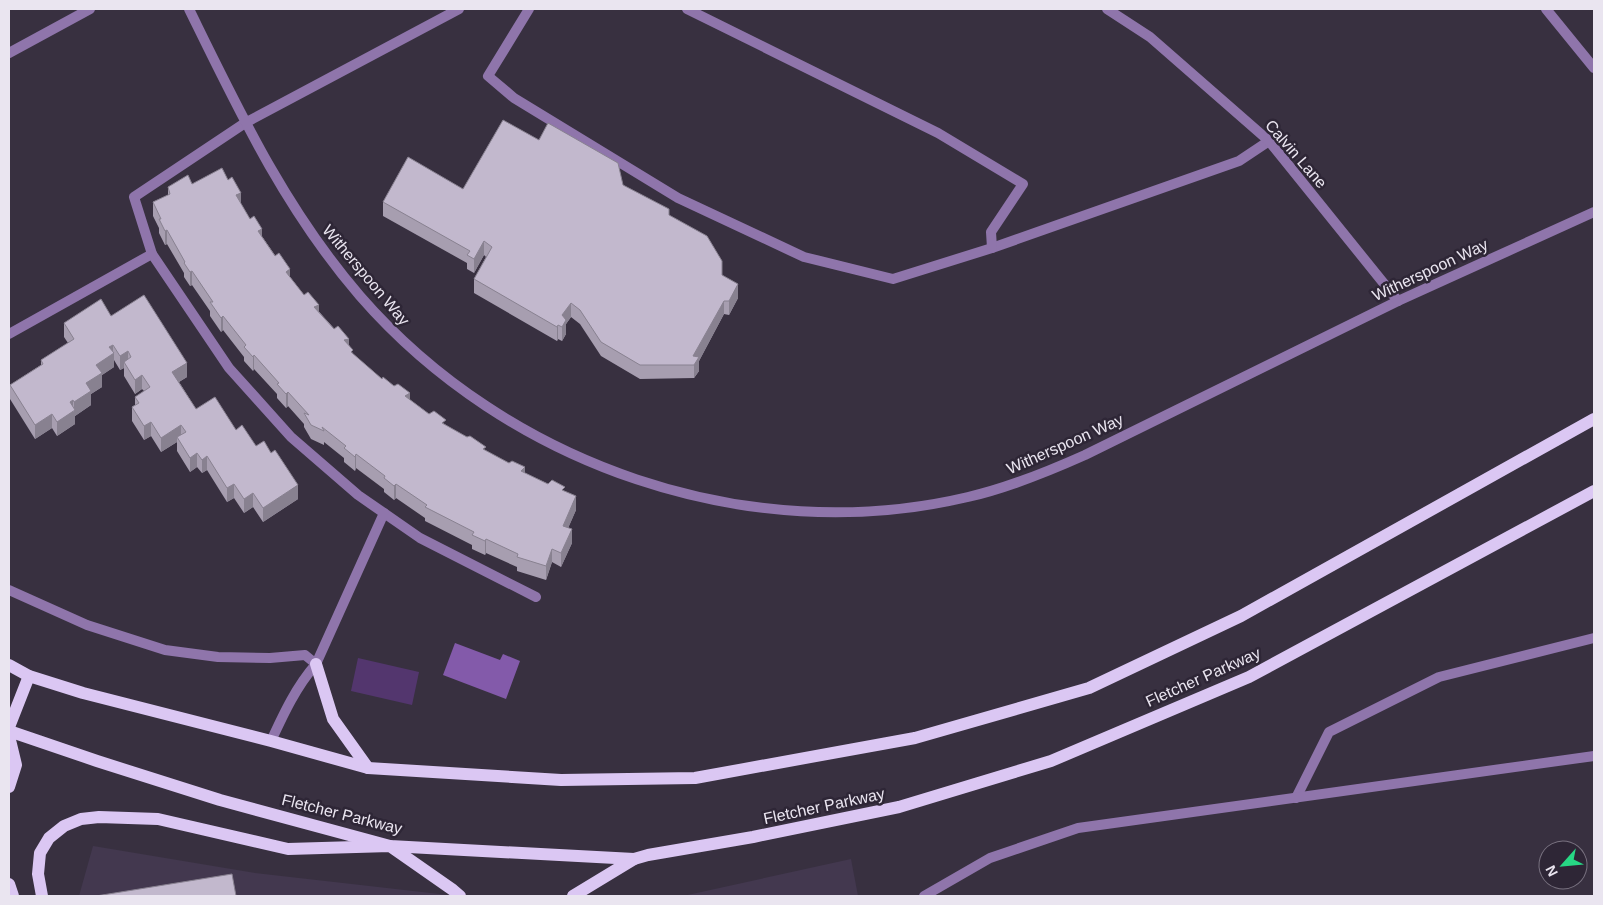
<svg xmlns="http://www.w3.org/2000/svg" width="1603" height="905" viewBox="0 0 1603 905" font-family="Helvetica,sans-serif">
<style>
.built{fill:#43384f}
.green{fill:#53366e}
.water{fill:#835aaa}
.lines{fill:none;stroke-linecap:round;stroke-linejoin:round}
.service{stroke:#8f75ab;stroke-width:10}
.minor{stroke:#8f75ab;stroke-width:10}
.tertiary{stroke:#8f75ab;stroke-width:10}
.primary{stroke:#dbc7f3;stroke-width:12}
.wall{fill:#a79eb0}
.shaded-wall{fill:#888190}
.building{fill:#c2b8cd;stroke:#888190}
.labels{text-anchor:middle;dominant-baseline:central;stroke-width:5;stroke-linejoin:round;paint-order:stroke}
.street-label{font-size:16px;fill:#eae5f0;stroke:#2e2636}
</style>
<rect width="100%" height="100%" fill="#383040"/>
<g class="built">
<polygon points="93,846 255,873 457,896 79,896"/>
<polygon points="851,859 858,896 683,896"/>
</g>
<polygon class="green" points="358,658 419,672 412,705 351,691"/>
<polygon class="water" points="455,643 500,660 503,654 520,661 506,699 443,675"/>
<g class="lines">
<g class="service">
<polyline points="459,9 245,123 134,197 152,254 229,368 291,437 358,495 420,538 536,597"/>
<polyline points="529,9 488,76 514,98 678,198 804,257 893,279 992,248 1239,161 1269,141"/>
<polyline points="687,9 938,133 1023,184 991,232 992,248"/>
<polyline points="9,334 152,254"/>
<polyline points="9,590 87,625 165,650 218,657 270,658 305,655 316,664"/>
<path d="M271 741C284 713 296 687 316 664L384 513"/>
<polyline points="1296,798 1329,732 1439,677 1594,638"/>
<polyline points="924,896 990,858 1078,828 1594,756"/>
</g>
<g class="minor">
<path d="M189 9C239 111 285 209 360 296 507 465 748 549 968 497 1008 488 1047 472 1085 455L1398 301 1594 212"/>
<polyline points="1107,9 1150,37 1269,141 1398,301"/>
<polyline points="9,53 90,9"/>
</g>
<polyline class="tertiary" points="1546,9 1594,68"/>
<g class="primary">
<polyline points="316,664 333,719 368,768"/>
<polyline points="9,665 29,676 83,693 271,741 368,768 561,780 695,778 915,738 1089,688 1241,616 1594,419"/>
<polyline points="9,727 29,676"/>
<polyline points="9,731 97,761 220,800 390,846 634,859 648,855 753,837 899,807 1051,761 1249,677 1594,491"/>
<polyline points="9,736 16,765 9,787"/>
<polyline points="9,884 13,896"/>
<polyline points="42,896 38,874 40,853 49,838 64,826 81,819 99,817 158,819 288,849 390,846 453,890 460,896"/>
<polyline points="573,896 634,859"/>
</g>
</g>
<g class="wall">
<polygon points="539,140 623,185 669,215 722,275 738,298 729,315 724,314 699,361 699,371 694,378 640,379 601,356 580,324 571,317 566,324 566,334 562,341 558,339 557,341 474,293 474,279 486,257 484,255 474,273 467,269 467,263 383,216 383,202 463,189"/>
<polygon points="192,184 241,204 250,219 290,277 304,295 349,345 353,354 382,379 429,414 486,451 525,473 565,492 576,510 568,528 572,543 561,567 552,562 546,580 517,571 517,567 486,553 485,555 472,549 472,545 425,521 425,518 396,498 394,500 384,492 384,489 356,468 355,471 344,462 344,458 324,442 324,445 311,439 304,427 304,424 288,406 286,408 277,398 277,394 254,369 253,371 244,361 244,357 223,330 221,332 210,316 210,311 192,285 190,286 184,277 184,273 167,244 165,245 159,233 159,228 153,216 153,202 168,195 168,187"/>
<polygon points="111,316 187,377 179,382 196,409 236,430 256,446 298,499 263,522 253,507 244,513 234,498 227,502 207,470 202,473 197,467 190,472 177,451 177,442 161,452 151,436 144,440 132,421 132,407 135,405 135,397 144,391 142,389 135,394 124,376 124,368 120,370 114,360 114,367 102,375 102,387 91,394 91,405 75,416 75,424 57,436 52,428 35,439 10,399 10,385 41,365 41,360 68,343 64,337 64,323"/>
</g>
<g class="shaded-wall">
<polygon points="241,193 241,206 236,195"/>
<polygon points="262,229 262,243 258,231"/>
<polygon points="167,230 167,244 165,245 165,231"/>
<polygon points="484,241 484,255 474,273 474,259"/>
<polygon points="290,269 290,283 286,272"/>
<polygon points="192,271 192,285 190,286 190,272"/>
<polygon points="738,284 738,298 729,315 729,301"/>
<polygon points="724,301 724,314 699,361 699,371 694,378 694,365 693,356"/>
<polygon points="571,303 571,317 566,324 566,334 562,341 562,315"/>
<polygon points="319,305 319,319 314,307"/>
<polygon points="223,316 223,330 221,332 221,318"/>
<polygon points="558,325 558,339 557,341 557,327"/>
<polygon points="349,339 349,352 344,340"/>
<polygon points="113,345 113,354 114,353 114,367 102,375 102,387 91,394 91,405 75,416 75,424 57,436 57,422 70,402 73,400 73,412 74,411 74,402 96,365 109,347"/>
<polygon points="128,351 128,365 124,362 124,368 120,370 120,356"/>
<polygon points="254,355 254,369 253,371 253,357"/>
<polygon points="187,363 187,377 172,386 172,372"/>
<polygon points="142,375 142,389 135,394 135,380"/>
<polygon points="288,392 288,406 286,408 286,394"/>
<polygon points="410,393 410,407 405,396"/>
<polygon points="52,414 52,428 35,439 35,425"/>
<polygon points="151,422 151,436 144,440 144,426"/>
<polygon points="181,425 181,439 177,437 177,442 161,452 161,438"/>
<polygon points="197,453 197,467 190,472 190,458"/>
<polygon points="356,454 356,468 355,471 355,457"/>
<polygon points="207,456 207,470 202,473 202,460"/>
<polygon points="525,467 525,481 521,471"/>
<polygon points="234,484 234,498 227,502 227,488"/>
<polygon points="396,484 396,498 394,500 394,486"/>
<polygon points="298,485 298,499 263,522 263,508"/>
<polygon points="253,493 253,507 244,513 244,499"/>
<polygon points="576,496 576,510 563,540 563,526"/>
<polygon points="572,529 572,543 561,567 561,553"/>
<polygon points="486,539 486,553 485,555 485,541"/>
<polygon points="552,549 552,562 546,580 546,566"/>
</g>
<g class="building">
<polygon points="503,120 539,140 548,123 618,163 623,185 669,209 669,215 707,236 722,261 722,275 738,284 729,301 724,301 693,356 699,357 694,365 640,365 601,342 580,310 571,303 562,315 566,320 562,327 558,325 557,327 474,279 492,247 484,241 474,259 467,255 470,251 383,202 408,157 463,189"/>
<polygon points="222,168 228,180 232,177 241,193 236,195 250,219 254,216 262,229 258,231 275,256 279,253 290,269 286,272 304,295 308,292 319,305 314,307 334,329 338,326 349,339 344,340 353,350 351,352 382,379 383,377 394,386 398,384 410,393 405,396 429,414 434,411 446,420 442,423 467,437 470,436 486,447 483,449 509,463 512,461 525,467 521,471 548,484 552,480 565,487 562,490 576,496 563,526 572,529 561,553 552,549 546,566 517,557 518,554 486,539 485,541 472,535 474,532 425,507 427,505 396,484 394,486 384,478 385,476 356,454 355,457 344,448 346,446 322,427 324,431 311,425 304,413 309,415 288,392 286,394 277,384 279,383 254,355 253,357 244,347 246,345 223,316 221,318 210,302 213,302 192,271 190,272 184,263 185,262 167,230 165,231 159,219 161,219 153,202 170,194 168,187 188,175 192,184"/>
<polygon points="144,295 187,363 172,372 196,409 215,397 236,430 242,425 256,446 264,441 271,453 275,450 298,485 263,508 253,493 244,499 234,484 227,488 207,456 202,460 197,453 190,458 177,437 186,432 181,425 161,438 151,422 144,426 132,407 139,403 135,397 150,387 142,375 135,380 124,362 131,357 128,351 120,356 113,345 109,347 114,353 96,365 102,373 86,383 91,391 74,402 73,400 70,402 75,410 57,422 52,414 35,425 10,385 43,364 41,360 74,339 64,323 101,299 111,316"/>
<polygon points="232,874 236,896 96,896"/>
</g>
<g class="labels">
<g class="street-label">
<text transform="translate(1296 154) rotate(49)">Calvin Lane</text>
<text transform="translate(1430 270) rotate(-25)">Witherspoon Way</text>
<text transform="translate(366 275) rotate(50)">Witherspoon Way</text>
<text transform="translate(1065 444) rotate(-24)">Witherspoon Way</text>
<text transform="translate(1203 677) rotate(-24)">Fletcher Parkway</text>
<text transform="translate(824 806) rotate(-12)">Fletcher Parkway</text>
<text transform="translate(342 814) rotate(14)">Fletcher Parkway</text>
</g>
</g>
<rect width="1603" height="905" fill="none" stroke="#eae5f0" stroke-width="20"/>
<g transform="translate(1563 865) rotate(243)"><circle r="24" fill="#2e2636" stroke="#797280"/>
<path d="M0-4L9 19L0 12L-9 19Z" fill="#27d885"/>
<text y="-8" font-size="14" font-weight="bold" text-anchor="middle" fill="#eae5f0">N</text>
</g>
</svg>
